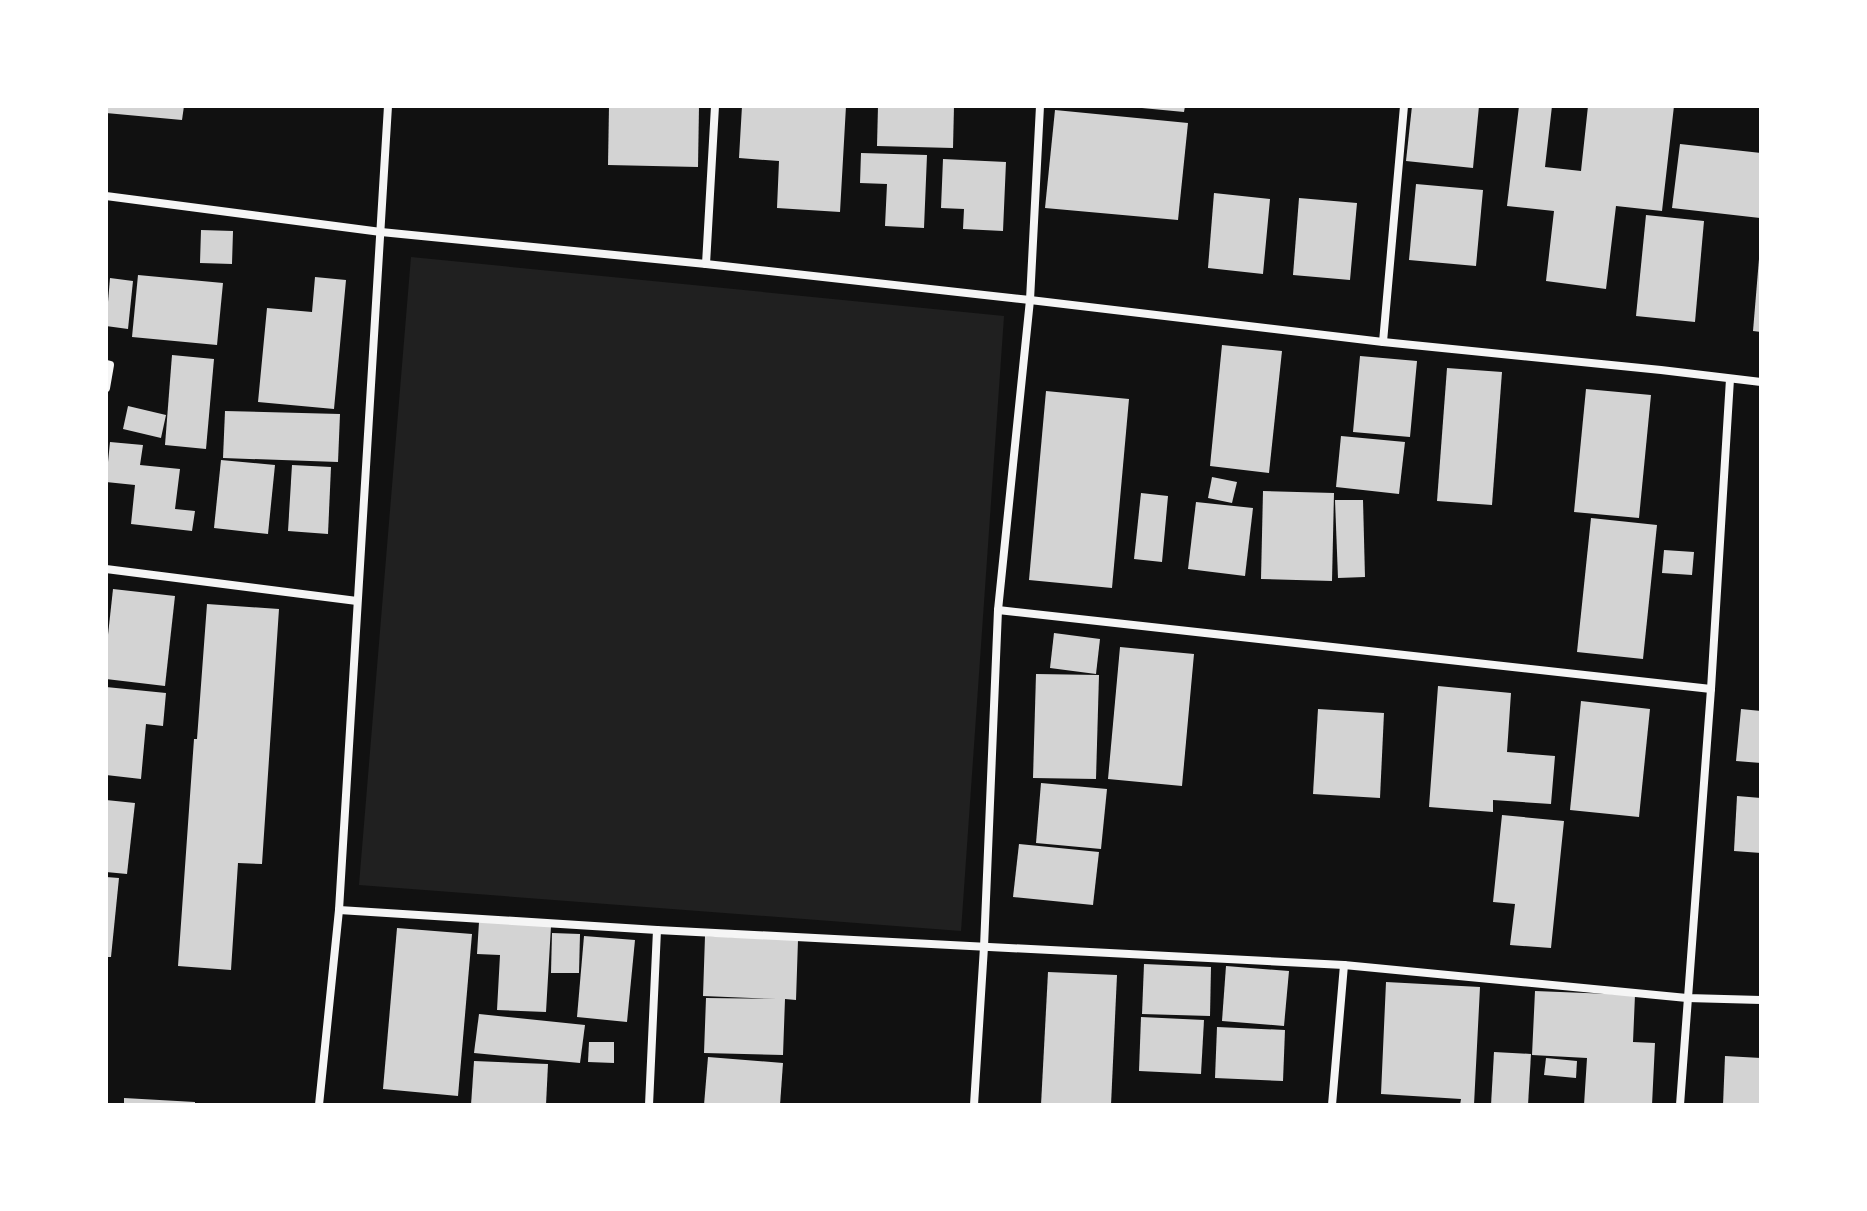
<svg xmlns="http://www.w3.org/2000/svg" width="1867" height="1211" viewBox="0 0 1867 1211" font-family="'IBM Plex Serif',serif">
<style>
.green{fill:#202020}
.building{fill:#d3d3d3}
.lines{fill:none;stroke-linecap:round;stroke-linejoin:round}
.minor{stroke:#f5f5f5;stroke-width:8}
</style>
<rect width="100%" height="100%" fill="#111"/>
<polygon class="green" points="411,257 1004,316 961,931 359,885"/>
<g class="building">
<polygon points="106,106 184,106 182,120 106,113"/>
<polygon points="609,106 699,106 698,167 608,165"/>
<polygon points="742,106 846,106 840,212 777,208 779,161 739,158"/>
<polygon points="878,106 954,106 953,148 877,146"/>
<polygon points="1142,106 1185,106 1184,112 1142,108"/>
<polygon points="1412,106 1479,106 1473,168 1406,161"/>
<polygon points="1519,106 1552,106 1545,167 1581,171 1588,106 1674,106 1662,211 1616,206 1606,289 1546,281 1554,211 1507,206"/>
<polygon points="1055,110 1188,123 1178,220 1045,208"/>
<polygon points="1680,144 1761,153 1760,218 1672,208"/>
<polygon points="861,153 927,155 924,228 885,226 887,184 860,183"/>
<polygon points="943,159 1006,162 1003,231 963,229 964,209 941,208"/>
<polygon points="1416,184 1483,190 1476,266 1409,260"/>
<polygon points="1214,193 1270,199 1263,274 1208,268"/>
<polygon points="1299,198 1357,203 1350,280 1293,275"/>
<polygon points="1646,215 1704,221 1695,322 1636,316"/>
<polygon points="201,230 233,231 232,264 200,263"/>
<polygon points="1759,259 1761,259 1761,332 1753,331"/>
<polygon points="138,275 223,283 217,345 132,337"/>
<polygon points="315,277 346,280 334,409 258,402 267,308 312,312"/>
<polygon points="110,278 133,281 128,329 106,326"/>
<polygon points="1222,345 1282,351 1269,473 1210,466"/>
<polygon points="172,355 214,359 206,449 165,445"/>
<polygon points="1360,356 1417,361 1410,437 1353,432"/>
<polygon points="1447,368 1502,372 1492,505 1437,501"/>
<polygon points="1586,389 1651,395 1639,518 1574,512"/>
<polygon points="1046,391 1129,399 1112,588 1029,580"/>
<polygon points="128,406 166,415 161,438 123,429"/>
<polygon points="225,411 340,414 338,462 223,458"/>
<polygon points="1341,436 1405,442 1399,494 1336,487"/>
<polygon points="110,442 143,445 140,465 180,469 175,509 195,511 192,531 131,524 135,485 106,482"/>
<polygon points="221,460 275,465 268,534 214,528"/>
<polygon points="292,465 331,467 328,534 288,531"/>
<polygon points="1212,477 1237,482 1232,503 1208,498"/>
<polygon points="1263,491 1334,493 1332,581 1261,579"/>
<polygon points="1141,493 1168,496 1162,562 1134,559"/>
<polygon points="1335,500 1363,500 1365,577 1338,578"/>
<polygon points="1196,502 1253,508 1245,576 1188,569"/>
<polygon points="1591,518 1657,525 1643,659 1577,652"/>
<polygon points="1664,550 1694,552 1692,575 1662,573"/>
<polygon points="113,589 175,596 165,686 106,679 106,653"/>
<polygon points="207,604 279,609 262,864 238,863 231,970 178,966 194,739 197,739"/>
<polygon points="1054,633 1100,639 1096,674 1050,668"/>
<polygon points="1120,647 1194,654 1182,786 1108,779"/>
<polygon points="1036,674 1099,675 1096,779 1033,778"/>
<polygon points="1438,686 1511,693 1507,752 1555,756 1551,804 1493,800 1493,812 1429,807"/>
<polygon points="106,687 166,693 163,726 146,724 141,779 106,775"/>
<polygon points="1581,701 1650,709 1639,817 1570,810"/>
<polygon points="1318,709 1384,713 1380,798 1313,794"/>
<polygon points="1741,709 1761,711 1761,763 1736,761"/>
<polygon points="1041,783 1107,789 1101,849 1036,843"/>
<polygon points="1737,796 1761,798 1761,853 1734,851"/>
<polygon points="106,800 135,803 127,874 106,872"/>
<polygon points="1502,815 1564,821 1551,948 1510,945 1515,904 1493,902"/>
<polygon points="1019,844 1099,852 1093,905 1013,897"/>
<polygon points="106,877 119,878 111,957 106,957"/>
<polygon points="479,922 551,926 546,1012 497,1010 500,955 477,954"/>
<polygon points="397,928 472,934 458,1096 383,1089"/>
<polygon points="552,933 580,934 579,973 551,973"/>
<polygon points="584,936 635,940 627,1022 577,1017"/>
<polygon points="705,936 798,940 796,1000 785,999 783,1055 704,1053 706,998 777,999 703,996"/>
<polygon points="1144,964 1211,967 1210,1016 1142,1014"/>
<polygon points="1226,966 1289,971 1284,1026 1222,1021"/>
<polygon points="1048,972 1117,975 1111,1105 1041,1105"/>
<polygon points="1386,982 1480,987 1474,1105 1460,1105 1461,1099 1381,1094"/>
<polygon points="1535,991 1635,995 1633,1042 1655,1043 1652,1105 1584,1105 1587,1058 1532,1055"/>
<polygon points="479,1014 585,1025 580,1063 474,1053"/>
<polygon points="1141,1017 1204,1020 1201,1074 1139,1071"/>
<polygon points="1217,1027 1285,1030 1283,1081 1215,1078"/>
<polygon points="589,1042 614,1042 614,1063 588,1062"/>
<polygon points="1494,1052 1531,1054 1528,1105 1491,1105"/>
<polygon points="1725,1056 1761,1058 1761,1105 1723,1105"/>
<polygon points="708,1057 783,1063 780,1105 704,1105"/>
<polygon points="1546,1058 1577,1061 1576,1078 1544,1075"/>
<polygon points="474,1061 548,1064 546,1105 471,1105"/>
<polygon points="124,1098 195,1102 195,1105 124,1105"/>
</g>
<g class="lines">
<g class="minor">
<polyline points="106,196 381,232 706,264 1030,300 1383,342 1661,370 1761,382"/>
<polyline points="706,264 715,106"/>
<polyline points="1383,342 1404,106"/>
<polyline points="106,364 110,365 106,388"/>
<polyline points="106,569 357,601"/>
<polyline points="998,610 1711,689"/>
<polyline points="339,910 657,930 1344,965 1687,998 1761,1000"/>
<polyline points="319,1105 339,910 388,106"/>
<polyline points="649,1105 657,930"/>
<polyline points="974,1105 984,947 998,610 1030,300 1040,106"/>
<polyline points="1332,1105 1344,965"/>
<polyline points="1680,1105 1711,689 1730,379"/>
</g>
</g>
<rect width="1867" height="1211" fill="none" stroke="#ffffff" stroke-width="216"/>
</svg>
